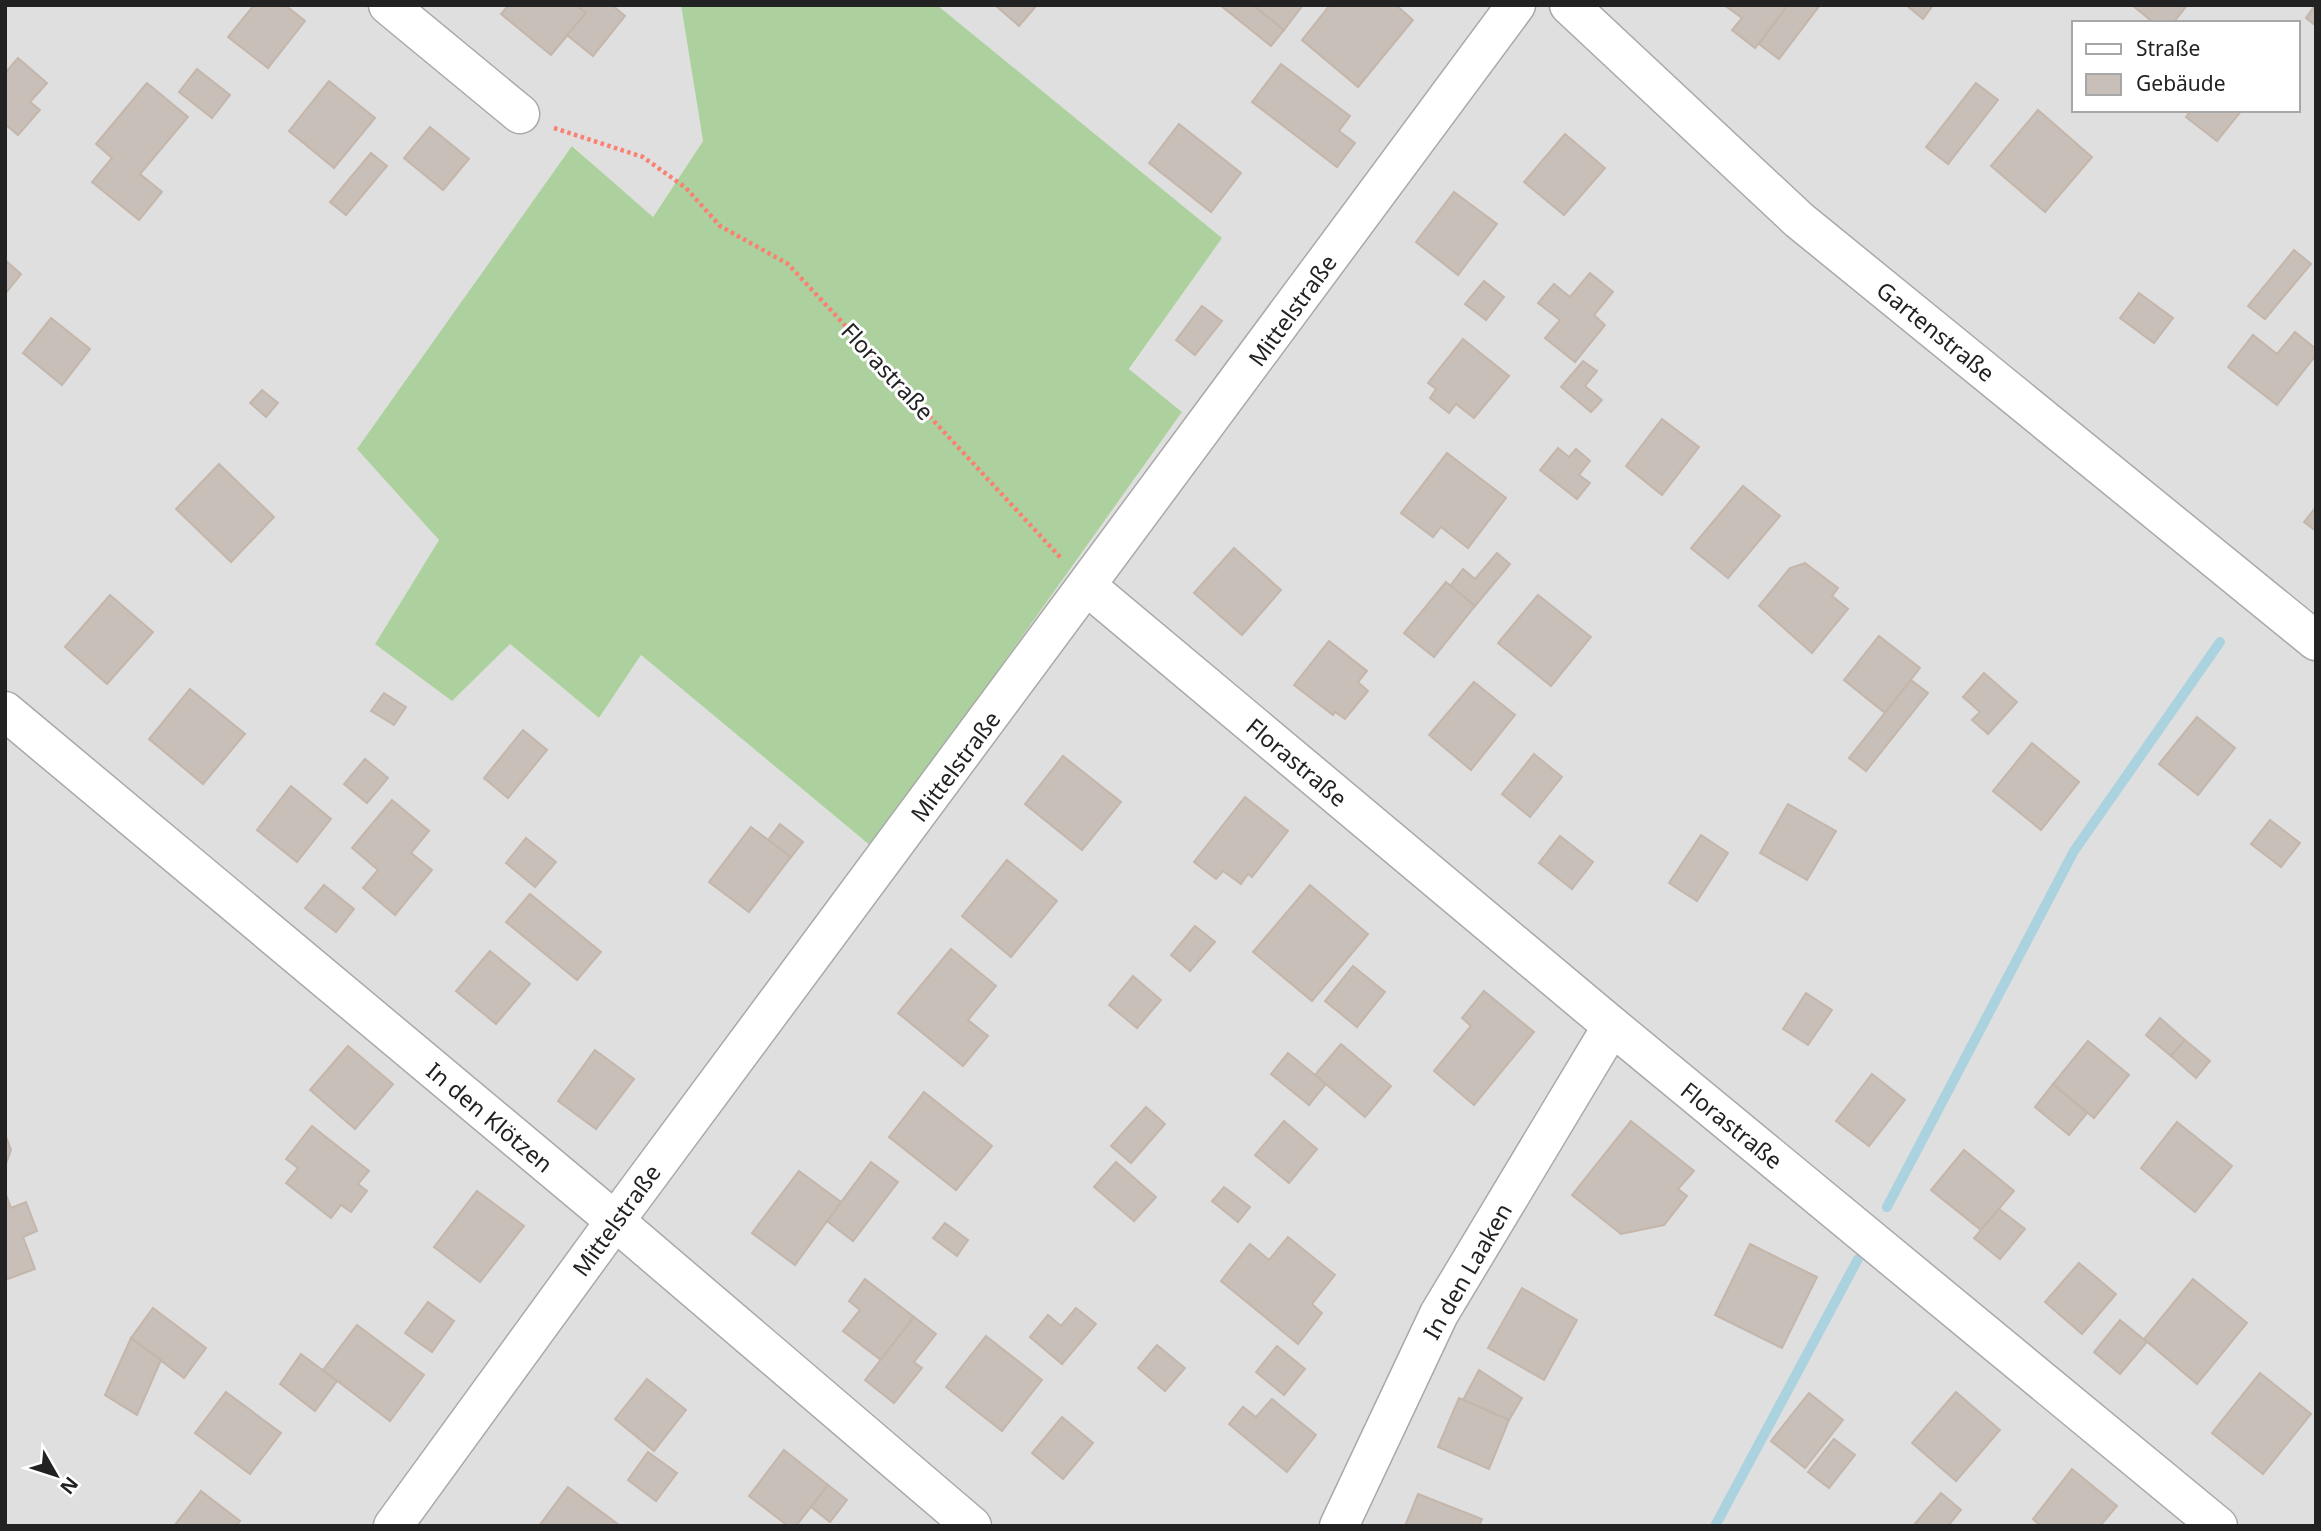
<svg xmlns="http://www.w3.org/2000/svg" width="2321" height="1531" viewBox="0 0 2321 1531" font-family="'Noto Sans',sans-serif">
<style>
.residential{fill:#e0dfdf;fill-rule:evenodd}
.forest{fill:#add19e}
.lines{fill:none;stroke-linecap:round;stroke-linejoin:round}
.stream{stroke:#aad3df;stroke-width:10}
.building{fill:#c7bfb8;stroke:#c4b6ab;stroke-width:2}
.street-casing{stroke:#a9a9a9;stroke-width:41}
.path{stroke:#fa8072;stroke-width:4.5;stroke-dasharray:3.5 3.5;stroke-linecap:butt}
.street{stroke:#fff;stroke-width:38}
.labels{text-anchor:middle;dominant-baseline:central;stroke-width:6;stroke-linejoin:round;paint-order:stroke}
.street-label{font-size:23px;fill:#222;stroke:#fff}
</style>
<rect width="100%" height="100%" fill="#f2efe9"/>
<path class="residential" d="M5 5H681L703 141 652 218 573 146 439 540 375 644H510L599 718 641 655 872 847 1182 412 1129 370 1221 238 937 5H2316V1526H5ZM2074 23H2298V110H2074Z"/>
<polygon class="forest" points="681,5 937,5 1222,238 1129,369 1182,412 872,847 641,655 599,718 510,644 452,701 375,644 439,540 357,449 572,146 653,217 703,141"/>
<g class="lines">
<g class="stream">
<polyline points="1887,1207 2074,851 2220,642"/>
<polyline points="1715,1526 1858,1259"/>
</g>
</g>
<g class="building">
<polygon points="254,5 285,5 305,21 268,68 228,37"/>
<polygon points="509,5 576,5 586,13 551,55 501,14"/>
<polygon points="576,5 612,5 625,16 593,56 567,35 586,13"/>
<polygon points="995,5 1037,5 1019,26"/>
<polygon points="1220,5 1253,5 1284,30 1271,46"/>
<polygon points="1253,5 1303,5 1284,30"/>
<polygon points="1330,5 1396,5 1413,20 1358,87 1302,40"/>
<polygon points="1724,5 1788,5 1755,48 1732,30 1742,18"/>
<polygon points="1788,5 1820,5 1779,59 1759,44"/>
<polygon points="1906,5 1933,5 1923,19"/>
<polygon points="2132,5 2181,5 2185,8 2173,23 2154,23"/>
<polygon points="2315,5 2316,5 2316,26 2306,18"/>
<polygon points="18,58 47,83 30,102 40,110 18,135 5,124 5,73"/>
<polygon points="1281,64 1350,116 1339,131 1355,143 1337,167 1252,102"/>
<polygon points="197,69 230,95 212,118 179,92"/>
<polygon points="329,81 375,118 334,168 289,131"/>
<polygon points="147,83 188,117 140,174 162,192 139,220 92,182 112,158 96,144"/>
<polygon points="1976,83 1998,100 1948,164 1926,147"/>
<polygon points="2038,110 2092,157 2045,212 1991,166"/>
<polygon points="2191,110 2242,110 2217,141 2186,117"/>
<polygon points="1179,124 1241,173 1211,212 1149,163"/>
<polygon points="430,127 469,159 443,190 404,158"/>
<polygon points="1565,134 1605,168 1564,215 1524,182"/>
<polygon points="371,153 387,166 346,215 330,202"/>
<polygon points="1454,192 1497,224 1458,275 1416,242"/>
<polygon points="2294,250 2311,264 2265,319 2248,306"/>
<polygon points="5,260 21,274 5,294"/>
<polygon points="1590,273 1613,292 1594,315 1605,325 1575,362 1545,338 1560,320 1538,303 1554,284 1570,297"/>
<polygon points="1484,281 1504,297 1486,320 1465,304"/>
<polygon points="2139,293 2173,318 2154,343 2120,318"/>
<polygon points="1202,306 1222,321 1195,355 1176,340"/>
<polygon points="51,318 90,349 62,385 23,353"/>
<polygon points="2295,332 2316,349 2316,355 2277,405 2228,367 2253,335 2277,354"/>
<polygon points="1463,339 1509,376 1474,418 1456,404 1449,413 1430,398 1436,389 1428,383"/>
<polygon points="1583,361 1597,371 1585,386 1602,400 1591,412 1561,387"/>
<polygon points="262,390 278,403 266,417 250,403"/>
<polygon points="1662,419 1699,447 1662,495 1626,466"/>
<polygon points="1558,448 1569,457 1576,449 1590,461 1579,475 1590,483 1577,499 1540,470"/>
<polygon points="1447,453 1506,498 1468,548 1441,527 1433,537 1401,513"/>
<polygon points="219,464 274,517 231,562 176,509"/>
<polygon points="1743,486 1780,516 1728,578 1691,548"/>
<polygon points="2316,507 2316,531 2304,522"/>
<polygon points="1234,548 1281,590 1242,635 1194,593"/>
<polygon points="1497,553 1510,564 1475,606 1450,586 1463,569 1475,579"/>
<polygon points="1805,563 1838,588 1832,596 1848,609 1812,653 1759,606 1790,568"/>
<polygon points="1446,582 1475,606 1434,657 1404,633"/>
<polygon points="110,595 153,632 107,684 65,647"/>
<polygon points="1538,595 1591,637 1551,686 1498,643"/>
<polygon points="1879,636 1920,668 1885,713 1844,680"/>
<polygon points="1329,641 1367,671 1358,682 1368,691 1345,719 1335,712 1333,715 1294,685"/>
<polygon points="1984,673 2017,702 1988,734 1972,720 1980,712 1963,697"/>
<polygon points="1911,680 1928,693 1866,771 1849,758"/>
<polygon points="1474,682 1515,715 1471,770 1429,735"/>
<polygon points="190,689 245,734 203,784 149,739"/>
<polygon points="384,693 406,707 394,725 371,711"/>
<polygon points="2197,717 2235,748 2198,795 2159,764"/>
<polygon points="523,730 547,750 508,798 484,778"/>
<polygon points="2032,743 2079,782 2041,830 1993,791"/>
<polygon points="1534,754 1562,777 1530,817 1502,794"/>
<polygon points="1063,756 1121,802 1082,850 1025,804"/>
<polygon points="365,759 388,778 367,803 344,784"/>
<polygon points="291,786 331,819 297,862 257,830"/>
<polygon points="1245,797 1288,831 1252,877 1248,874 1241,884 1223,871 1216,879 1194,862"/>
<polygon points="392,800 429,831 411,853 432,870 395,915 363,888 378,870 352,848"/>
<polygon points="1788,804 1836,831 1807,880 1760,853"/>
<polygon points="2270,820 2300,843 2281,867 2251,844"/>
<polygon points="780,824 803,842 791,857 768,840"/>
<polygon points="751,827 791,857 749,912 709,882"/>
<polygon points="1701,835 1728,853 1697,901 1669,883"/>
<polygon points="1560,836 1593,862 1572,889 1539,863"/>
<polygon points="526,838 556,862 535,887 506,863"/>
<polygon points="1007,860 1057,901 1011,957 962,916"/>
<polygon points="324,885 354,909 336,932 305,908"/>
<polygon points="1310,885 1368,934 1312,1001 1253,952"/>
<polygon points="530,894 601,952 577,980 506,922"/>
<polygon points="1195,926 1215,942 1190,971 1171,955"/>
<polygon points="951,949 996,986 968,1020 988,1036 963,1066 898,1013"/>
<polygon points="490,951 530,984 496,1024 456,991"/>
<polygon points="1353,966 1385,992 1357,1027 1325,1001"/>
<polygon points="1133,976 1161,1000 1137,1028 1109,1005"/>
<polygon points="1484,991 1534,1032 1474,1105 1434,1071 1471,1026 1462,1018"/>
<polygon points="1806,993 1832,1010 1808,1045 1783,1029"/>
<polygon points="2160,1018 2185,1040 2171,1056 2146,1035"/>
<polygon points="2185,1040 2210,1061 2196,1078 2171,1056"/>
<polygon points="2088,1041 2129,1075 2094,1118 2053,1084"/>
<polygon points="1341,1044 1391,1086 1365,1117 1315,1075"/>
<polygon points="348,1046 393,1084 355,1129 310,1090"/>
<polygon points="595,1050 634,1079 596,1129 558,1101"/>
<polygon points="1288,1053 1326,1084 1309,1105 1271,1074"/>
<polygon points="1872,1074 1905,1100 1869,1146 1836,1121"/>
<polygon points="2053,1084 2087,1113 2069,1135 2035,1107"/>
<polygon points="924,1092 992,1146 956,1190 889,1137"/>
<polygon points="1146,1107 1165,1124 1131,1163 1111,1146"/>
<polygon points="1284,1121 1317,1149 1289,1183 1255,1155"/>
<polygon points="1631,1121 1694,1171 1678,1189 1687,1196 1664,1225 1621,1234 1572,1195"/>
<polygon points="2177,1122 2232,1166 2195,1212 2141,1168"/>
<polygon points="312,1126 369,1171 358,1184 367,1191 351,1212 341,1205 331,1218 286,1183 298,1168 286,1159"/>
<polygon points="5,1134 11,1150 5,1166"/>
<polygon points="1964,1150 2014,1191 1981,1230 1931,1190"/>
<polygon points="871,1162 898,1182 853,1241 827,1221"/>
<polygon points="1116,1162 1156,1197 1134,1221 1094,1187"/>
<polygon points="799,1171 841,1202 795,1265 752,1233"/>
<polygon points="1224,1187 1250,1207 1238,1222 1212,1201"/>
<polygon points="477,1191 524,1226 480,1282 434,1247"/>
<polygon points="5,1192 11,1208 26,1202 37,1231 23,1237 35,1269 5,1280"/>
<polygon points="1999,1209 2025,1229 2000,1259 1974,1238"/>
<polygon points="945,1223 968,1240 957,1256 933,1238"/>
<polygon points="1288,1237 1335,1275 1312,1304 1322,1313 1298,1344 1221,1281 1250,1244 1269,1260"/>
<polygon points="1750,1244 1817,1277 1782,1348 1715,1315"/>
<polygon points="2079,1263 2116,1294 2082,1334 2045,1302"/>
<polygon points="865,1279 914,1317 881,1360 843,1331 860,1310 849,1301"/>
<polygon points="2193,1279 2247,1323 2197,1384 2144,1339"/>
<polygon points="1522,1288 1577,1320 1544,1380 1488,1348"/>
<polygon points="428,1302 454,1321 432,1352 405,1333"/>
<polygon points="153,1308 206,1348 184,1378 131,1338"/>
<polygon points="1076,1308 1096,1324 1062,1364 1030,1337 1048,1315 1061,1326"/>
<polygon points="914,1317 936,1334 914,1362 922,1368 894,1403 865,1380"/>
<polygon points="2120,1320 2147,1342 2120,1374 2094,1352"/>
<polygon points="357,1325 424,1375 390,1421 323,1370"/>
<polygon points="986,1336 1042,1380 1002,1431 946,1387"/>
<polygon points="131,1338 161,1360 137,1415 105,1395"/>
<polygon points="1157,1345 1185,1368 1165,1391 1138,1368"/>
<polygon points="1277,1346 1305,1369 1284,1395 1256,1372"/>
<polygon points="301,1354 337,1381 315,1411 280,1384"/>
<polygon points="1479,1370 1522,1398 1509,1420 1463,1400"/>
<polygon points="2260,1373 2311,1414 2263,1474 2212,1433"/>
<polygon points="647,1379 686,1410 654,1451 615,1419"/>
<polygon points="226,1392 281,1433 250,1474 195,1433"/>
<polygon points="1956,1392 2000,1430 1956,1481 1912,1443"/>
<polygon points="1809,1393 1843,1420 1805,1468 1771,1441"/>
<polygon points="1459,1398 1509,1420 1489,1469 1438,1447"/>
<polygon points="1272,1399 1316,1435 1287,1472 1229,1424 1243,1407 1256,1417"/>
<polygon points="1062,1417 1093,1443 1063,1479 1032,1453"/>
<polygon points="1834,1439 1855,1455 1829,1488 1808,1472"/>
<polygon points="784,1450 828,1485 796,1526 788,1526 749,1496"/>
<polygon points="648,1452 677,1473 656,1501 628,1480"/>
<polygon points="2072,1469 2117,1506 2100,1526 2041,1526 2033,1519"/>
<polygon points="828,1485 847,1500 830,1522 811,1507"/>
<polygon points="568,1487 619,1525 619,1526 539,1526"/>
<polygon points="201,1491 240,1521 236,1526 174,1526"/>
<polygon points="1941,1493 1961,1510 1948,1526 1913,1526"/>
<polygon points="1418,1494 1482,1519 1479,1526 1405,1526"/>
</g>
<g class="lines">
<defs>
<g id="street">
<polyline points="388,5 520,114"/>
<polyline points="1569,5 1799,220 2316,641"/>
<polyline points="1088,587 1612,1026 2218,1526"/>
<polyline points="5,711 615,1221 972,1526"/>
<polyline points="393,1526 615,1221 1516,5"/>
<polyline points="1339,1526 1439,1314 1612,1026"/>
</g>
</defs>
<use href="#street" class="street-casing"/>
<polyline class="path" points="554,128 643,157 686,188 720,226 788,264 1061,558"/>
<use href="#street" class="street"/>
</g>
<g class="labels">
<g class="street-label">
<text transform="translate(1292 310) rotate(-54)">Mittelstraße</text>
<text transform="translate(1936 331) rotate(39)">Gartenstraße</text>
<text transform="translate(888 371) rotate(47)">Florastraße</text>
<text transform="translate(1297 762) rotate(40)">Florastraße</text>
<text transform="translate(955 766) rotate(-53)">Mittelstraße</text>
<text transform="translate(490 1117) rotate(40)">In den Klötzen</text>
<text transform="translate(1732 1125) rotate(39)">Florastraße</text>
<text transform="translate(616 1220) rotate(-54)">Mittelstraße</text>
<text transform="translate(1467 1271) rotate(-60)">In den Laaken</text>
</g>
</g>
<rect width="2321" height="1531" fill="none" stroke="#222222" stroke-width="14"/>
<rect x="2072" y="21" width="228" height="91" fill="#ffffff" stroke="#a7a7a7" stroke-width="2"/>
<rect x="2086" y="44" width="35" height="10" fill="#ffffff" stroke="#a7a7a7" stroke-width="2"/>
<text x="2136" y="56" font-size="21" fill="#222222">Straße</text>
<rect x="2086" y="74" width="35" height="21" fill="#c7bfb8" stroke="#a7a7a7" stroke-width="2"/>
<text x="2136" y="91" font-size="21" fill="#222222">Gebäude</text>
<g transform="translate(56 1475) rotate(129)" stroke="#ffffff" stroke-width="5" paint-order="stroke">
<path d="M0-5L12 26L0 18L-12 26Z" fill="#222222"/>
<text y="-10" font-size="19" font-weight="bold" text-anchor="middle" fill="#222222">N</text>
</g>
</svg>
